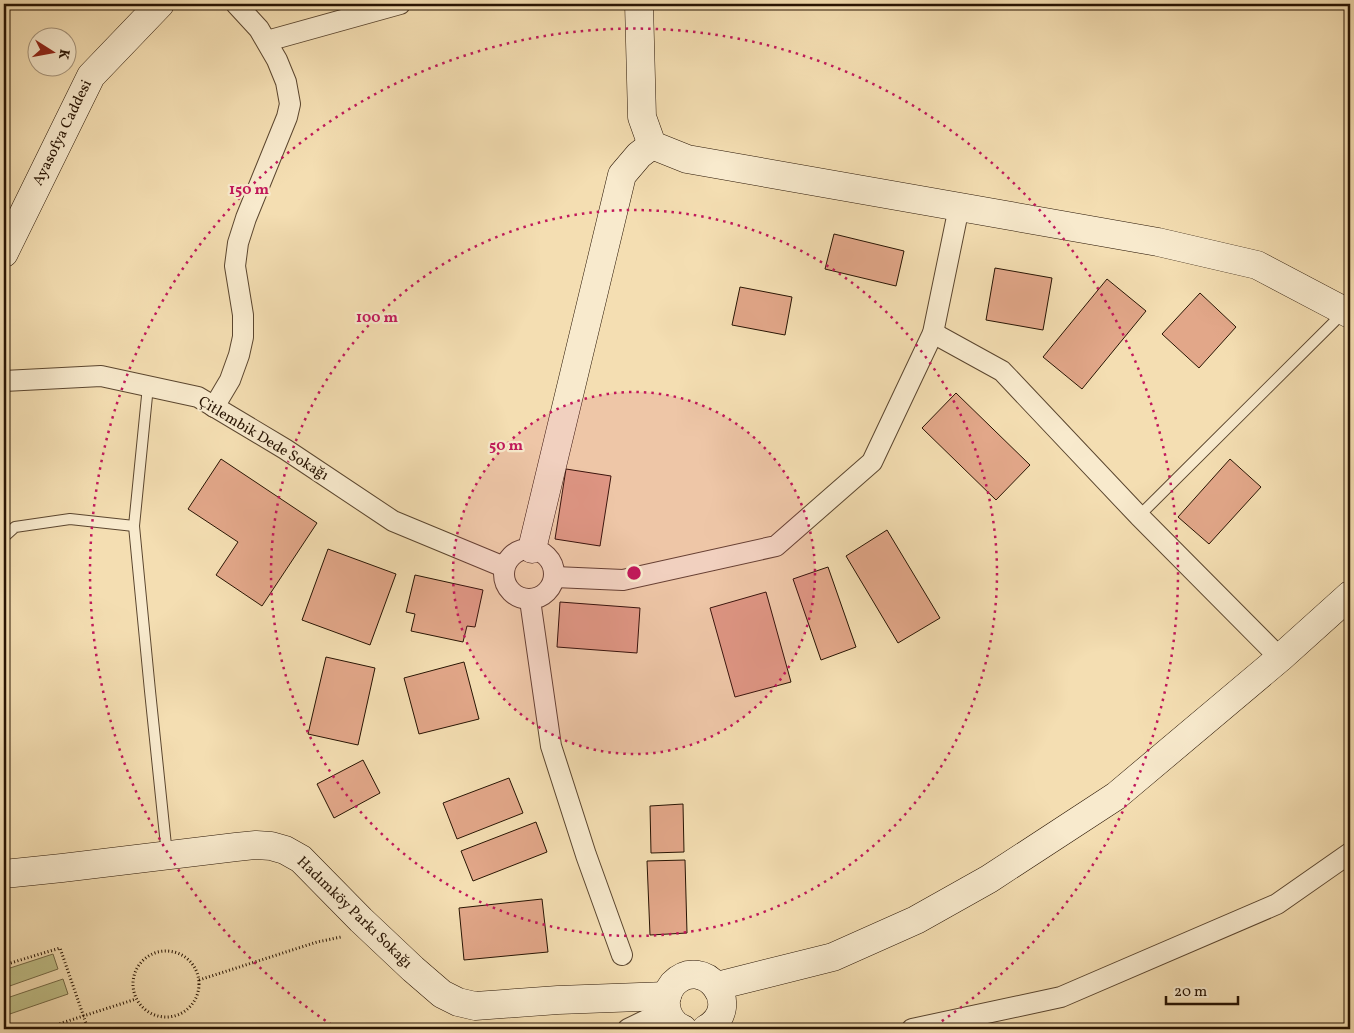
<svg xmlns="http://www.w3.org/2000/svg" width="1354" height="1033" viewBox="0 0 1354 1033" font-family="Vollkorn,serif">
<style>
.green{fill:#c0c089;stroke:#746a46}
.building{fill:#e2a789;stroke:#281403}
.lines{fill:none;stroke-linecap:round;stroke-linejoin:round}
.lane-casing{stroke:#5b462f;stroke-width:12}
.street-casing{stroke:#5b462f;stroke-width:22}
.secondary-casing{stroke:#281403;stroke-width:29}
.path{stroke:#281403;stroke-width:3;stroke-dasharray:1 2.5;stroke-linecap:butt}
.lane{stroke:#f8eacd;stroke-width:10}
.street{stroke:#f8eacd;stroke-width:20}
.secondary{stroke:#f8eacd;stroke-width:28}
.ring{fill:none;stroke:#c2185b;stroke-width:2.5;stroke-dasharray:2.5 5}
.labels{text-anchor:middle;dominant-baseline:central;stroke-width:4.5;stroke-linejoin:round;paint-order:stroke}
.street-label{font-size:15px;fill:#281403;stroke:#f8eacd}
.centre{fill:#c2185b;stroke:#f8eacd;stroke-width:2.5}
.ring-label{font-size:15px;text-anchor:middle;font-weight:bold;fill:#c2185b;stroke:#f8eacd;stroke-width:4.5;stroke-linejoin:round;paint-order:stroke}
</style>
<rect width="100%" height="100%" fill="#f4deb2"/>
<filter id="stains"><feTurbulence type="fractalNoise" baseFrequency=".004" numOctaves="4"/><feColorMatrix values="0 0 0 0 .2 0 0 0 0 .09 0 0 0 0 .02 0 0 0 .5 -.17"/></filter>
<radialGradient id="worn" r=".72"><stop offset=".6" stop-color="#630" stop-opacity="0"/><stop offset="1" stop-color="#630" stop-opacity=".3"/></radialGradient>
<g class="green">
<polygon points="53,954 58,969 4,988 4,970"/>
<polygon points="63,979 68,994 4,1016 4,999"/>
</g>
<g class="building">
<polygon points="834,234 904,251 896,286 825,269"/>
<polygon points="995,268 1052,278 1043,330 986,320"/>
<polygon points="1107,279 1146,311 1082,389 1043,357"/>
<polygon points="740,287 792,297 785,335 732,325"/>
<polygon points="1200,293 1236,327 1199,368 1162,334"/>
<polygon points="956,393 1030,465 996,500 922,428"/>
<polygon points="221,459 317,523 262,606 216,575 238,542 188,509"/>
<polygon points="1230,459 1261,487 1209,544 1178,517"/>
<polygon points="566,469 611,476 600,546 555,539"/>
<polygon points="887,530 940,618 898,643 846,556"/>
<polygon points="328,549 396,574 370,645 302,620"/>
<polygon points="828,567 856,647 821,660 793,579"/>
<polygon points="415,575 483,590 475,627 467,626 463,642 411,631 415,614 406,612"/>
<polygon points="766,592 791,682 735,697 710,608"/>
<polygon points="560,602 640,608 637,653 557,647"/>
<polygon points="326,657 375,668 358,745 308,734"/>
<polygon points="464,662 479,719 419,734 404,678"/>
<polygon points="363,760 380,793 334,818 317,784"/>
<polygon points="509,778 523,813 457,839 443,803"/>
<polygon points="683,804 684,852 651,853 650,806"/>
<polygon points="536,822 547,852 473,881 461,851"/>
<polygon points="685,860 687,933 650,935 647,861"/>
<polygon points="542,899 548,952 464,960 459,908"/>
</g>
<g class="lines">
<defs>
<g id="lane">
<polyline points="148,386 134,526 150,691 167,855"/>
<polyline points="1139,516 1344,312"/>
<polyline points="4,537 15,527 70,519 134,526"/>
</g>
<g id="street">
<polyline points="267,41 400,4"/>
<polyline points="933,333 1002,371 1139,516 1280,658"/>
<polyline points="4,381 101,376 198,397 285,449 393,521 504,567"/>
<polyline points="214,407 230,380 239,355 243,337 243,315 235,266 238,243 246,218 287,117 290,104 286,82 277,60 259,29 236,4"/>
<circle cx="529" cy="574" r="25"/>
<polyline points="555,577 623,580 776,546 872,462 933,333 959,207"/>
<polyline points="530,600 551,746 586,855 622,955"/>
<polyline points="628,1029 667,1010"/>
<polyline points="912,1029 1061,997 1277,904 1350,853"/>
</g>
<g id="secondary">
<polyline points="639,4 642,117 652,145 687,159 1158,242 1257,265 1350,314"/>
<polyline points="4,253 91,76 160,4"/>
<polyline points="532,549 622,175 639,155 652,145"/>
<polyline points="4,874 62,868 236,847 256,845 271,846 285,850 301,859 361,920 413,969 442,994 458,1002 475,1006 558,1000 667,996"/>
<polyline points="717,986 833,957 916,920 989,879 1116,796 1280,658 1350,595"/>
<path d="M683 1029C673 1025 667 1016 666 1005 665 998 669 989 673 984 703 953 746 1006 706 1029"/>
</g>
</defs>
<use href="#lane" class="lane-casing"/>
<use href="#street" class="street-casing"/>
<use href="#secondary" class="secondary-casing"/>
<g class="path">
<circle cx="166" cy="984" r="33"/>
<polyline points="4,965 60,948 88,1029"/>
<polyline points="199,980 317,942 341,937"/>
<polyline points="43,1029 136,999"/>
</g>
<use href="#lane" class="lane"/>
<use href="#street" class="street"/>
<use href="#secondary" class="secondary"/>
</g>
<circle cx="634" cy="573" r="181" fill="#c2185b" fill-opacity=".12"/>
<g class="ring">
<circle cx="634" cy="573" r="181"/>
<circle cx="634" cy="573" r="363"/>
<path d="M338 1029A544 544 0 1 1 930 1029"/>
</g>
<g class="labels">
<g class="street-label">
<text transform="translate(63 133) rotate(-64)">Ayasofya Caddesi</text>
<text transform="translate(263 439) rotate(31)">Çitlembik Dede Sokağı</text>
<text transform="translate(354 913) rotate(44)">Hadımköy Parkı Sokağı</text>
</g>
</g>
<circle cx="634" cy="573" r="8" class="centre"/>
<g class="ring-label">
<text x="249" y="194">150 m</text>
<text x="377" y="322">100 m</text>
<text x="506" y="450">50 m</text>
</g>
<rect width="1354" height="1033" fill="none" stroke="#f4deb2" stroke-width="20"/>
<rect x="5" y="5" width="1344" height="1023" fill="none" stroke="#281403" stroke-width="2.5"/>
<rect x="10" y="10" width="1334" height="1013" fill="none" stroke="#281403"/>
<g transform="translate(52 52) rotate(101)"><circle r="24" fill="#f8eacd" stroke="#a5947c"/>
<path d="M0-4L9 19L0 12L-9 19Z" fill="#8f2418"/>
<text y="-8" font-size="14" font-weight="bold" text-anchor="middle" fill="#281403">K</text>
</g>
<path d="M1166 996v8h72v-8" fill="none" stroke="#281403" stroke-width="2.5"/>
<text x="1174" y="996" font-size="15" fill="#281403" stroke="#f8eacd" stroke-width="4" paint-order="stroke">20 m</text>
<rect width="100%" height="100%" filter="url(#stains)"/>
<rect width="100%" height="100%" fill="url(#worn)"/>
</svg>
